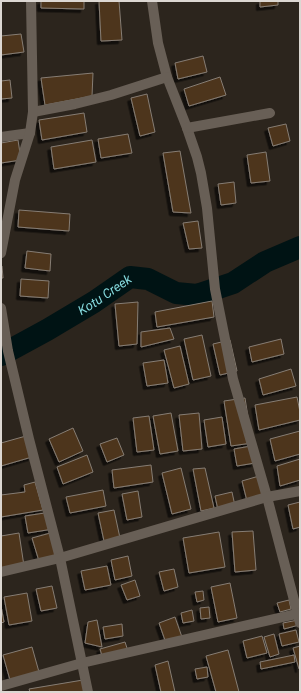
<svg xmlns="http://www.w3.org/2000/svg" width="301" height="693" viewBox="0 0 301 693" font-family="Roboto,sans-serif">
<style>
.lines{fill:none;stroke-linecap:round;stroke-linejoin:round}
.river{stroke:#001314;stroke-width:22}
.building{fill:#4d351b;stroke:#867d74;filter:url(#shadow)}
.street{stroke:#685f56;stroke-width:10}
.labels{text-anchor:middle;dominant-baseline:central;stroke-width:3;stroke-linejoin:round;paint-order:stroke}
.water-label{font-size:13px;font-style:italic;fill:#84d9dd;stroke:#231c14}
</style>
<defs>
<filter id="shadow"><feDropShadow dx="-3.5" dy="3.5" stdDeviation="0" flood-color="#0009"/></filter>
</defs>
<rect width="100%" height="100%" fill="#2c251d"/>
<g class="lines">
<path class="river" id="s1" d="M1 355 47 330 94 302 130 277 148 279 176 293 197 295 233 283 265 262 300 247"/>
</g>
<g class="building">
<polygon points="41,1 84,1 84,9 41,8"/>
<polygon points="99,1 119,1 122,40 101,41"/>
<polygon points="260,1 278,1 278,5 260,7"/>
<polygon points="21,34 24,52 1,55 1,36"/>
<polygon points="203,56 207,72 178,79 175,63"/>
<polygon points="93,73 92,96 45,105 41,78"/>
<polygon points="220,77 226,95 189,106 184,89"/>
<polygon points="10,80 12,98 1,99 1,81"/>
<polygon points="147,94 155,132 140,136 131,98"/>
<polygon points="84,113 87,132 42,140 39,120"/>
<polygon points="286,124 290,141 273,146 268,128"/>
<polygon points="128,134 132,153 101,158 98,139"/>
<polygon points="18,140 21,160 1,163 1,143"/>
<polygon points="92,140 96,162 54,169 51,147"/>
<polygon points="180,151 191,213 173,212 163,153"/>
<polygon points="266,152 270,181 251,183 247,155"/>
<polygon points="234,182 236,203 221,205 218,184"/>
<polygon points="19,210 70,214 69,231 18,227"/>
<polygon points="198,221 202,248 189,249 183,223"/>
<polygon points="27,251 51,254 50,271 25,268"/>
<polygon points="1,266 2,266 3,278 1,278"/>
<polygon points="21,279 49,281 48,298 20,296"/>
<polygon points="212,301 214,317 157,327 155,312"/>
<polygon points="138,302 137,344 119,346 115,304"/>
<polygon points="170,328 174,339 141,347 141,332"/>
<polygon points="202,335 211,376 193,380 184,339"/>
<polygon points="281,339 284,354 252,362 249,347"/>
<polygon points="230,340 237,371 220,375 213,344"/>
<polygon points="180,346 189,384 174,388 164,350"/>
<polygon points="164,360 168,383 147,386 143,363"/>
<polygon points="291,369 296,386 263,395 259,379"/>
<polygon points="297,397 300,412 300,420 259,430 255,405"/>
<polygon points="245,398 252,443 231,446 224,401"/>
<polygon points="171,413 178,451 160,454 153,416"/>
<polygon points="199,413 202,449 183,451 179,415"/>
<polygon points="149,416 154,450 137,452 133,418"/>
<polygon points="222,417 226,444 208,447 204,420"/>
<polygon points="73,428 83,451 59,462 49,439"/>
<polygon points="300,431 300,454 275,461 270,439"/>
<polygon points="26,436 32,457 1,466 1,443"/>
<polygon points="117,438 124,455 107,462 100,444"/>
<polygon points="251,446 255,463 237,466 234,449"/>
<polygon points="87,455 93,472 63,484 57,467"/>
<polygon points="300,459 300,480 280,486 277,466"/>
<polygon points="151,465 153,482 114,488 112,470"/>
<polygon points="181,468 191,509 172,514 162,473"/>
<polygon points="205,468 214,508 201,511 193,469"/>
<polygon points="259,476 265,496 247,501 242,481"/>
<polygon points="35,482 43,510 1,517 1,495 25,492 24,485"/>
<polygon points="103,490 106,506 70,513 66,497"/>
<polygon points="138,491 142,517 127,520 122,494"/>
<polygon points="232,492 235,506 218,510 215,496"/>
<polygon points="300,502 300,527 293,529 288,505"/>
<polygon points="114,510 120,538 104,541 98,513"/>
<polygon points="51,512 53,529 28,533 25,516"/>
<polygon points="253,531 256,570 235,572 232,532"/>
<polygon points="54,532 60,556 39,561 32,538"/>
<polygon points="219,532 225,567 189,573 183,538"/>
<polygon points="19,533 24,566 1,570 1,536"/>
<polygon points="128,556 132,576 115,580 111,560"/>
<polygon points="107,566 111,585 85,590 81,571"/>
<polygon points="174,569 178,587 164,591 159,572"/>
<polygon points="135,580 140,596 127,600 121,585"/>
<polygon points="230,583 237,618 218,622 211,587"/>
<polygon points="52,586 57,608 41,611 36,589"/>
<polygon points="203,591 204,600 197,602 195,592"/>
<polygon points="27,593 32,621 9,625 4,597"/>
<polygon points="289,600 291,609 280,612 277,603"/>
<polygon points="1,606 4,622 1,623"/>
<polygon points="209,607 210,618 201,619 200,608"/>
<polygon points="192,610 194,621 183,623 181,613"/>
<polygon points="175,617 183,640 167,646 159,623"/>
<polygon points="97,620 102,647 85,643 88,622"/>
<polygon points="298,620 299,625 284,629 283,623"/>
<polygon points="122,624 123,636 105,639 103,627"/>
<polygon points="296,630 299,642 282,646 279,634"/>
<polygon points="274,634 279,654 270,657 264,637"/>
<polygon points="262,636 267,653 247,658 243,641"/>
<polygon points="125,642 128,651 103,659 100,649"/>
<polygon points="300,646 300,669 299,669 293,648"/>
<polygon points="32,647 39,672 10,680 3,655"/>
<polygon points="228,650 239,692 216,692 206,656"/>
<polygon points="294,655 295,662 261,669 260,662"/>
<polygon points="168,661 175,692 161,692 155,665"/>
<polygon points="207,667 208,677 197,679 195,669"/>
<polygon points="83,680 85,692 30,692 29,689"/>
</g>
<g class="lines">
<g class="street">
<polyline points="152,1 158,43 167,77 187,128 197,157 201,173 207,208 215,289 233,379 267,497 300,623"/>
<polyline points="33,112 75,104 111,95 167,77"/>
<polyline points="187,128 270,113"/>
<polyline points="1,137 30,133"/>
<polyline points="1,253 15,180 30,133 33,112 31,1"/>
<polyline points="1,308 8,351 29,439 60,558 88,692"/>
<polyline points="1,572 60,558 267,497 300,491"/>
<polyline points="1,686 82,663 300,613"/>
</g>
</g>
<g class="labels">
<g class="water-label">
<text stroke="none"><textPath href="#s1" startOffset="120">Kotu Creek</textPath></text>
</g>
</g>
<rect width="301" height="693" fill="none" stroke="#dcd7d2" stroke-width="4"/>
</svg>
